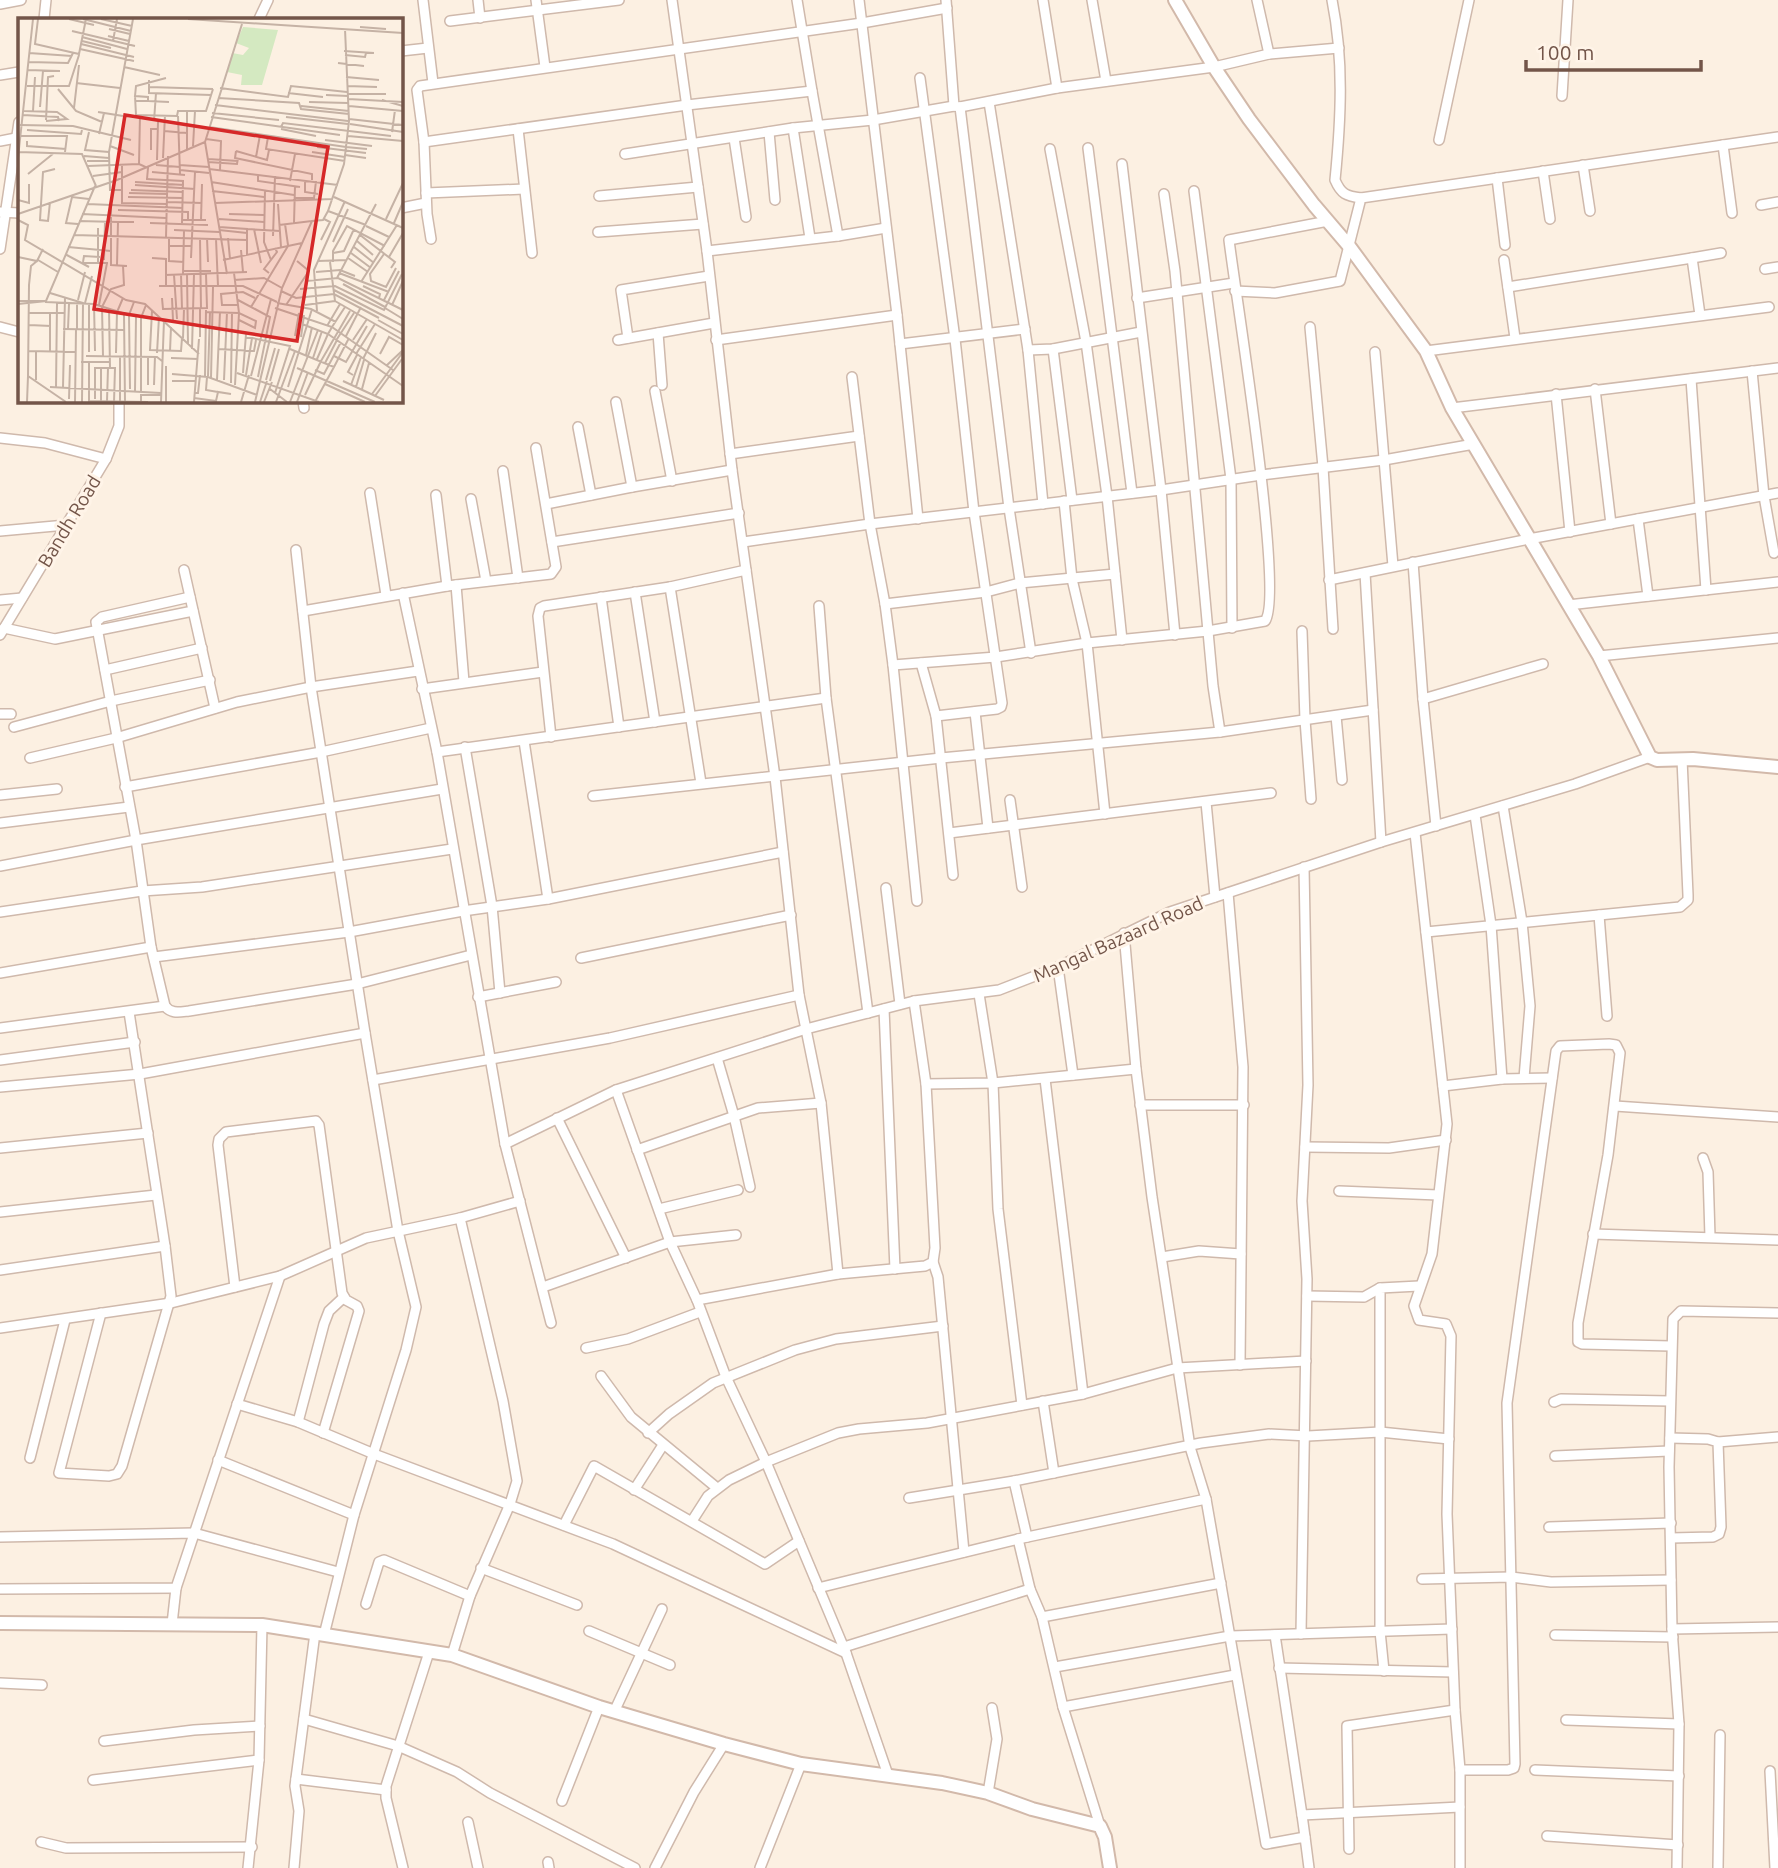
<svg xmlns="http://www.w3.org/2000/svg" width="1778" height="1868" viewBox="0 0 1778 1868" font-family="Ubuntu,sans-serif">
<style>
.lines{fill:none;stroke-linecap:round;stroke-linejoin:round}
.street-casing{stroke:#cfb9ac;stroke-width:12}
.secondary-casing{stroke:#d2b9aa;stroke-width:16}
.street{stroke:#fff;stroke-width:9}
.secondary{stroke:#fff;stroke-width:12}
.labels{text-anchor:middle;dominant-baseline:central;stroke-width:6;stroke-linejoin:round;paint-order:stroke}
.street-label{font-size:19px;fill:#735549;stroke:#fff4e8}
.inset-road{fill:none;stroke:#c5b2a5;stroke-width:2}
.view{fill:#d62828;fill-opacity:0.15;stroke:#d62828;stroke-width:3.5}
.inset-edge{fill:none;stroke:#735549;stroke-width:3.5}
</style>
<rect width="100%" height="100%" fill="#fcf0e2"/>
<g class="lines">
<defs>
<g id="street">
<polyline points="423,0 433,83"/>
<polyline points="478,0 480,18"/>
<polyline points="536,0 545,67"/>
<polyline points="672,0 707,251 732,470 775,777 799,995 821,1103 838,1274"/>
<polyline points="797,0 812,91"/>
<polyline points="859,0 897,315 918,519"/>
<polyline points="946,0 954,106 960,107 1009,508 1031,653"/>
<polyline points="1043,0 1057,88"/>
<polyline points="1092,0 1106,81"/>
<polyline points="1257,0 1269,54"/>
<path d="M1332 0C1344 60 1341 119 1335 180 1341 194 1346 196 1361 198"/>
<polyline points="0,4 21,0"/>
<polyline points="44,19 46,0"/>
<polyline points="259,19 268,0"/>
<polyline points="450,21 619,0"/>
<polyline points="401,51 428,48"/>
<polyline points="0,75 19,72"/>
<polyline points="920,78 955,339 974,512 1002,703 1001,707 997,709 936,716"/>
<polyline points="1562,96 1568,0"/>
<polyline points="989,102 1028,350 1043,504"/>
<polyline points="960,107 1057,88 1214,67 1269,54 1339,48"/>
<polyline points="793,128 810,238"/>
<polyline points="518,129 532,253"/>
<polyline points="769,132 775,200"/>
<polyline points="734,138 746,217"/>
<polyline points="1439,140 1469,0"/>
<polyline points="0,141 16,138"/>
<polyline points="424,142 687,105 812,91 838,236"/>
<polyline points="1723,145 1732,213"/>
<polyline points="1088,148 1132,493"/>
<polyline points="1050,149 1086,342 1107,496 1122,640"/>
<polyline points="625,154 793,128 873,120 954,106"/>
<polyline points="1122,164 1161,490 1175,635"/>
<polyline points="1583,165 1590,211"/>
<polyline points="1543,171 1550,219"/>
<polyline points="1497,178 1505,245"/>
<polyline points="1194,191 1231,479 1232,628"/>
<polyline points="426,193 524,189"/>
<polyline points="1164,194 1175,271 1213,686 1220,732"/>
<polyline points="599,196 698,187"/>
<polyline points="1761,205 1778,202"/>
<polyline points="401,208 426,203"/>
<polyline points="0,212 19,213"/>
<polyline points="598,232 703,224"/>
<polyline points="431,239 427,214 424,142 417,90 420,86 862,23 947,8"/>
<polyline points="0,249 19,122"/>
<polyline points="707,251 838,236 886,228"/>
<polyline points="1692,258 1721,253"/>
<polyline points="1504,260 1515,338"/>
<polyline points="1765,269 1778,267"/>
<polyline points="1508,287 1692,258 1700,315"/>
<polyline points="1235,291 1275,293 1340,281 1361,198 1778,137"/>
<polyline points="1137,298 1234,283"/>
<polyline points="0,327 19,332"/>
<polyline points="1310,327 1323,467 1333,629"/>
<polyline points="658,333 662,385"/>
<polyline points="628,338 621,290 709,276"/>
<polyline points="618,340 714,323"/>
<polyline points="716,340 897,315"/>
<polyline points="900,344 1025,329"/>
<polyline points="1053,349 1072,500"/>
<polyline points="1028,350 1053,349 1141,332"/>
<polyline points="1426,351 1769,307"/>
<polyline points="1375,352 1393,566"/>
<polyline points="1752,371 1764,496 1774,553"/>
<polyline points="852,377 870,524 885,604 893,665 917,901"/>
<polyline points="1691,379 1706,590"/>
<polyline points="1595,389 1611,524"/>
<polyline points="655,391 672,481"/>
<polyline points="1556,394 1570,532"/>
<polyline points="303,401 304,408"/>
<polyline points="616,402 632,487"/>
<polyline points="1452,408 1778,368"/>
<polyline points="578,427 591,495"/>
<polyline points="0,438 45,443 106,459"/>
<polyline points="730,454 859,436"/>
<polyline points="503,471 518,578"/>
<polyline points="370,493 386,595"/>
<polyline points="436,495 447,586"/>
<polyline points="471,499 486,581"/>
<polyline points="1064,501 1072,579 1087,643 1105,814"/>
<polyline points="546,504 632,487 732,470"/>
<polyline points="1638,519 1648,596"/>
<polyline points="0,531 66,525"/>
<polyline points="552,542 739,513"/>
<polyline points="743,542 870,524 1161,490 1261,475 1384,460 1474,444"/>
<polyline points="296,550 311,687 365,1033 398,1231 416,1307 406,1350 354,1515 324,1635"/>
<polyline points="1413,562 1423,699 1436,826"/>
<polyline points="184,570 215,708"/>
<polyline points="1365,573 1381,842"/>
<polyline points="1329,580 1529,539 1778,493"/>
<polyline points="456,585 464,682"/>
<polyline points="670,587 701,783"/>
<polyline points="635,592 655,722"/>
<polyline points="403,593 437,752 505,1144 551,1323"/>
<path d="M190 597 102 617 96 622 136 840 151 947 165 1006C171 1014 179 1012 189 1011L357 984 471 955"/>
<polyline points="601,597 619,727"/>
<polyline points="0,600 22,598"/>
<polyline points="885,604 986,592 1020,583 1115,574"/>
<polyline points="1568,605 1778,582"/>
<polyline points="819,606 826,698 868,1013"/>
<polyline points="303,611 447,586 551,574 556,567 536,448"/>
<polyline points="4,628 55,639 193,611"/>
<polyline points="1302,631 1305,720 1311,799"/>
<polyline points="0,635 106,459 119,426 119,401"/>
<polyline points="1599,656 1778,638"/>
<polyline points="921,663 936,716 953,875"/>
<path d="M893 665 996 657 1087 643 1208 631 1265 621C1285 596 1235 291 1229 240L1328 221"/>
<polyline points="105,670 202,648"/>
<polyline points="422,689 543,672"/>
<polyline points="1423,699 1543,664"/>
<polyline points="975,712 988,828"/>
<polyline points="0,714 11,714"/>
<polyline points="1336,716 1342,780"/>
<polyline points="14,727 111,701 210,680"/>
<polyline points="551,737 538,616 540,608 544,606 670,587 746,570"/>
<polyline points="524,741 548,899"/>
<polyline points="465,747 492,906 500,993"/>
<polyline points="437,752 826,698"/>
<polyline points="30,758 116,738 237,702 311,687 418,671"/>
<polyline points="125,787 321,752 431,728"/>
<polyline points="0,795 57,789"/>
<polyline points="593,796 941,758 1220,732 1373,710"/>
<polyline points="1010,800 1022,887"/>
<polyline points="1206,802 1215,897"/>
<polyline points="1503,806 1522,922 1530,1006 1524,1078"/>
<polyline points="1475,815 1491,925 1502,1079 1552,1078"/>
<polyline points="0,823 129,807"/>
<polyline points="949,833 1271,793"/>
<polyline points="1415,833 1447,1124 1432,1254 1414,1306 1419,1320 1446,1324 1451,1336 1447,1514 1455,1710 1460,1770 1460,1868"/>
<polyline points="0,866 136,840 442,789"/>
<polyline points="886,888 900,1004"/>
<polyline points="1228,893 1243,1067 1240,1365"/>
<polyline points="0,912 142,891 202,887 452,849"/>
<polyline points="1599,915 1607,1016"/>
<polyline points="1426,932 1680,907 1688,900 1688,895 1682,759"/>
<polyline points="1124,933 1136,1069 1152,1197 1190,1447 1206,1499 1266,1844 1305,1837 1309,1868"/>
<polyline points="154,957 349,932 463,911 548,899 783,852"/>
<polyline points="581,958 791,915"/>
<polyline points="1058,967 1073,1075"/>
<polyline points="0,973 151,947"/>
<polyline points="979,994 993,1083 998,1209 1022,1405"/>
<polyline points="478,997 556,982"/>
<polyline points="884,1009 895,1269"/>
<polyline points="0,1028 165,1006"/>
<polyline points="717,1058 734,1116 750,1187"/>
<polyline points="0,1060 135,1042"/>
<polyline points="1045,1079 1083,1394"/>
<polyline points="373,1080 610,1038 799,995"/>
<polyline points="926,1084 993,1083 1136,1069"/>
<polyline points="1443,1086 1502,1079"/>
<polyline points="0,1087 140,1074 365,1033"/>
<polyline points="616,1090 670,1242 697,1300 726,1377 766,1462 846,1653 888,1775"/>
<polyline points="1140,1105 1244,1105"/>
<polyline points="1615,1106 1778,1117"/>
<polyline points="557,1118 626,1258"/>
<polyline points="505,1144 616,1090 806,1029 914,1001 999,990 1058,967 1170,912 1381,842 1575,784 1650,757"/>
<polyline points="1305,1147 1389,1148 1446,1140"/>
<polyline points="0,1148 148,1133"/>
<polyline points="637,1150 758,1108 821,1103"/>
<polyline points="1703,1158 1708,1172 1710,1237"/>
<polyline points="1339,1191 1438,1195"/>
<polyline points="659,1209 738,1190"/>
<polyline points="0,1212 156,1195"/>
<polyline points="1593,1234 1778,1240"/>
<polyline points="1162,1257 1199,1251 1241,1254"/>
<polyline points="933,1262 938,1277 964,1552"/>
<polyline points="0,1270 165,1246"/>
<polyline points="235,1287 218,1145 219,1139 226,1132 316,1121 319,1125 342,1293 346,1300 357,1306 359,1311 323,1433"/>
<polyline points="543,1287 670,1242 736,1235"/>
<polyline points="1307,1296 1364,1297 1380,1288"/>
<polyline points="697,1300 838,1274 925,1266 933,1262 935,1248 926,1084 914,1001"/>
<polyline points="101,1313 59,1473 109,1476 117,1474 122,1466 171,1296 165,1246 129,1012"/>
<polyline points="0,1328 171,1303 280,1276 366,1238 460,1218 520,1201"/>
<polyline points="586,1348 628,1339 700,1312"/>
<polyline points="601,1376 631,1417 717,1488"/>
<polyline points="1043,1401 1054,1473"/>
<polyline points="1554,1402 1561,1399 1670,1401"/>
<polyline points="237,1404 298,1422 374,1454 613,1544 846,1653"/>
<polyline points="298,1422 324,1324 329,1311 344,1297"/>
<polyline points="648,1433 669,1414 713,1383 795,1350 836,1339 943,1326"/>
<polyline points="1670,1438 1708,1439 1718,1442 1721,1527 1719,1534 1713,1537 1671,1538"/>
<polyline points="1718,1442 1778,1437"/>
<polyline points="1555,1456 1669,1451"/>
<polyline points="30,1458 65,1320"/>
<polyline points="218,1460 354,1515"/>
<polyline points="1014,1481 1027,1537"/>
<polyline points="634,1490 663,1445"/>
<polyline points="909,1498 1014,1481 1201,1443 1269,1434 1308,1436 1380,1432 1449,1439"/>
<polyline points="692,1521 708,1496 729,1480 766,1462 838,1433 859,1429 927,1423 1083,1394 1177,1368 1306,1361"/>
<polyline points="564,1525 594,1466 765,1564 799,1541"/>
<polyline points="1549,1527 1671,1523"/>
<polyline points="0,1537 194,1533 338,1572"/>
<polyline points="1018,1539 1030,1589 1042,1617 1063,1707 1100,1826"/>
<polyline points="481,1568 577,1605"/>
<polyline points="1422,1579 1511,1577 1551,1582 1671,1580"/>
<polyline points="818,1588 1018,1539 1206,1499"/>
<polyline points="0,1589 176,1588 280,1276"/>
<polyline points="366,1604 379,1562 384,1560 470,1596"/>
<polyline points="1042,1617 1221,1583"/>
<polyline points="172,1624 176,1588"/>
<polyline points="1672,1629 1778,1627"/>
<polyline points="589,1631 670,1665"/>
<polyline points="1301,1634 1307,1279 1302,1201 1308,1085 1304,867"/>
<polyline points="1275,1635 1302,1815 1460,1807"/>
<polyline points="1555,1635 1673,1637"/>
<polyline points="844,1647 1030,1589"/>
<polyline points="452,1655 470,1596 510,1504 517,1481 503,1401 460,1218"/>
<polyline points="1055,1667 1230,1636 1452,1629"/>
<polyline points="1279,1668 1453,1672"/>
<polyline points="1384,1671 1380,1631 1380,1288 1419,1286"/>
<polyline points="0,1683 42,1685"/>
<polyline points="1063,1707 1235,1675"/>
<polyline points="614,1712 662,1609"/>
<polyline points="304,1719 398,1746 457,1772 490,1793 635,1868"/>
<polyline points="1566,1720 1679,1724"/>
<polyline points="104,1741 194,1730 260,1726"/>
<polyline points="1460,1770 1508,1770 1514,1768 1515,1764 1507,1403 1556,1051 1560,1046 1609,1044 1616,1045 1620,1053 1608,1155 1578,1323 1578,1342 1582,1344 1671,1346"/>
<polyline points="1535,1770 1679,1776"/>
<polyline points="1770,1771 1775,1868"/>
<polyline points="296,1779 386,1790"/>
<polyline points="93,1780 259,1760"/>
<polyline points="988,1793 997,1739 992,1708"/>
<polyline points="562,1801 599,1707"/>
<polyline points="1302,1815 1305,1837"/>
<polyline points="468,1822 478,1868"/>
<polyline points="1547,1836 1678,1845"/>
<polyline points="41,1842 66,1848 252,1847"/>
<polyline points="1349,1849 1347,1726 1455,1710"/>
<polyline points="548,1862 549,1868"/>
<polyline points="248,1868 259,1760 262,1625"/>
<polyline points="294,1868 299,1811 295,1786 315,1633"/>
<polyline points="403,1868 386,1798 386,1786 429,1652"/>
<polyline points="655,1868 694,1792 724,1744"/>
<polyline points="760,1868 801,1764"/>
<polyline points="1677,1868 1679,1724 1672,1629 1669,1467 1673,1319 1681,1311 1778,1313"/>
<polyline points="1718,1868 1720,1735"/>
</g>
<g id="secondary">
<polyline points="1175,0 1214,67 1249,119 1314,205 1349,246 1426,351 1452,408 1599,656 1650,757 1657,760 1693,759 1778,767"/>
<polyline points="0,1623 262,1625 452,1655 599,1707 724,1744 801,1764 942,1783 988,1793 1032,1809 1100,1826 1105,1837 1110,1868"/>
</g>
</defs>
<use href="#street" class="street-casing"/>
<use href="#secondary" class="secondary-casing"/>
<use href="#street" class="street"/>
<use href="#secondary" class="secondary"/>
</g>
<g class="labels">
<g class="street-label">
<text transform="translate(69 521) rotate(-59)">Bandh Road</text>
<text transform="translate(1118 939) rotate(-24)">Mangal Bazaard Road</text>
</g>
</g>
<g transform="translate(18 18)">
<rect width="385" height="385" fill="#fcf0e2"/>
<path d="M225 9 260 12 244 67H223L224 57 209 54 214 35 225 37 231 30 218 25Z" fill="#d4e9c1"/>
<path class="inset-road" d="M20 1 17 26 61 36 68 1M51 1 76 7M65 1 113 13M83 1 114 8M170 1 385 15M342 9 368 11M91 11 112 16M54 13 117 28M90 18 111 23M64 19 109 31M64 23 93 30M95 23 99 1M63 26 116 39M62 31 116 43M326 33 356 35M11 35 54 38M327 37 347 39 348 35M11 44 50 45 55 35M320 45 346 48M106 49 142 57M9 52 42 53M328 59 361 62M131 62V75L193 77M58 65 102 70M9 68H51L61 37M329 68 359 69M131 69 195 71M202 70 270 79 273 68 329 74M40 71 58 93 84 104M270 75 305 79M330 76H368M308 77 330 78M117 78 118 97 159 98 160 93H188L195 71M200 80 281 85 283 91 331 96M330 81 385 84M364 82 385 88M117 83H130V79L117 78 118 68 148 60M130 83 151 84M291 84 330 85M197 87 330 103M283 88 331 93M331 88 385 93M22 89 25 53M56 90 61 47M6 93 39 94 49 101 28 103M15 93 17 59M80 94 105 98M194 95 261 102M5 97 40 99 41 103M122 97 121 146 130 150 129 161M160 98 162 156M193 99 322 117M268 99 330 106M331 101 385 107M28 102 30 59 36 58M136 103 138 75M332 106 385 114M2 107 55 108 113 122M191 109 328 129M263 109 265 105 373 118M263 111 298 118M9 112 63 116 64 112M146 113 169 115M71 114 67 132 91 134M374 114 377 92M81 116 86 95M3 118H49L47 134M330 118 385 123M250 119 248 131 327 143M188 121 203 123 202 152M307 122 354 128M9 123V128L48 131M92 128 116 137M175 128 177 93M299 129 348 135M328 129 349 131M169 131V93M133 132V111H140M218 133 217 140 294 156V162M218 133 249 142 251 132M0 134 64 136 78 168M294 134 327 139M327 137 348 140M66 138 91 140M238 139 242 117M0 140 15 1M145 140 147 97M190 141 220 143M139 142 140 104M69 143H91M190 144 219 146 220 140M138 147 162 149M161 147 191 149M70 148 121 146M191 151 320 167M162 152 191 155M134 154 167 157M10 156 36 135M75 158 104 154M240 158V163L282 169M128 161 165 163 164 205M287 162V174L300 176M272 163 277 136M117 164 166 167M193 164 276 177M117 167 177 171M104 172H92L91 134 115 1M113 172 165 174M247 172 246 224 253 242M194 173 246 179M111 175 149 176M110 179 164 180M316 179 385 210M276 180H296L298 163M0 182 11 185V166M32 184 30 203 22 202 25 154 37 151M149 184 184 185M104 185 149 186M197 185 315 181M69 186 165 190M104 186V146M260 186 263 229M93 189V247L109 248M100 192 170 194V201M310 193 348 207M0 196 99 162 187 124M64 196 148 200M211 196 246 197M201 201 246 204M368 201 385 165M0 202 10 207 7 222 108 282 127 286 181 336M164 202H188M183 202 184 166M61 203 100 204M132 205 190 207M276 205 277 168M376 205 385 184M60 206 48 205 54 179 71 181M267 206 270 227M261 207 294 203M348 208 371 219M201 209 229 211V237M229 211 262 213M236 211 243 245M156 212 201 214M201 212 229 215M56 217 229 222M342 217 377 244 373 250M255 218 257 158M148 219 150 138M151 219V243L166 244M182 220 183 291M189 220 190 244M210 220 212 241M198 221 200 268M303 222 312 204 306 201M339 223 355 237M315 224 330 191M151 228H173M50 229 93 233M336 229 356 245M223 232 225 254M315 235 326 233 336 211M333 235 353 250M47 236 71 249M366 236 352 256 353 263 368 269 378 250M0 239 19 243 25 231M371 239 385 215M134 240 148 241V268M173 240 177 154M330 240 350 254M20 242 40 254M86 242 87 204M205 242 284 225M19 243 13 248 11 267 10 358 48 384M300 243 329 242M65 244 66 238 82 239M312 244 317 283 385 322M315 244V233L329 208 367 228M64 245H90M80 245V210M99 247 100 204H116M165 253H193M298 254 322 252 337 258M216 255 221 295 217 367M251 255 246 251 259 234 257 230M321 255 371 274M163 256 164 291M165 256 166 213M169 256 170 326M209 256 187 124 224 6M147 257 229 254M156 257 159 301M319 260 358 186M216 262 246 260 264 270M288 263 320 260 385 292M343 264 379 207M325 266 367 289M141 268H225L259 284M345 268 362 276 361 280M282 271 317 268 366 292 384 256M316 272 385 308M263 273 278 280 316 276 361 300M32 275 65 285 64 384M144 280 145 291 189 290 188 256M154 280 155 302M60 282 67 254M220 282 252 299 240 359M366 282 381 253M0 283H28M27 284 76 286 111 297M67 285 74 258M259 285 293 291 318 304M0 286 28 283 77 168M59 286V311M76 286 77 333M81 287 89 245M220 287H204L203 276 225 274 237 280M268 287 291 253 279 243M287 287 317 283M374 287 385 263M233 289 270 228M327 289 314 309 375 352M257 290 314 309 310 316 385 368M367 290 385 301M91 291 92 350M182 291V319M134 293 132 332 163 333 164 320M299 293 296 252 327 183M188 294 221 295 238 303 237 310 221 302M11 295H46M106 296 107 384M360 302 385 316M284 306 310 316 299 341M11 307 33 308M309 308 322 286M45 311 106 312M50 311 51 286M277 318 281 295M328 318 343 289M283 319 286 297M165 320 166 291M228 320H234L228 357M234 320 272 328 257 375M319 321 336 295M335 322 349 301M174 331 176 256M200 331 236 333 238 322M272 331 316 349 298 382M11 333 58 334M152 333 153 309M32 334V295M71 334V285M98 335 99 294 105 280M139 335 141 299M338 336 357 306M362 336 371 319 385 327M288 337 294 309M68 338 139 339 144 343M85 338 84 289 93 271 106 267 105 248M102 338V384M130 338V367M316 338 328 344 349 308M153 340 180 341M295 340 304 313M345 341 358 315M303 343 332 293M63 344H92M307 345 319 322M368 348 385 332M316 349 331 320M279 350 357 384M297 352 306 356 323 324M219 355 301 384M225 355 228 316M154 356 190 359 239 377M335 357 330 354 339 337M187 358 188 292M190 358 192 294M233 358 253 281M189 359 188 372 200 374M193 360 195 269M18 362V334M199 362 202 294M206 362 209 294M248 362 257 330M154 363H177M252 363 261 331M325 363 366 382M213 365 214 294M307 366 347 384M136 367 137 338M333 367 343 339M32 369 143 375M38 369 39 285M45 369 47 279M270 369 294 291M338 369 346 342M112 371 111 297 116 284M252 371 269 384M344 371 351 345M117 373 118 299M123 373V300L128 287M176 375H180L182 357M354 376 385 334M287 377 303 343M357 378 384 341M176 380 198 383 200 374 213 376M51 381 52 347M77 381V350H97L96 384M71 383 130 384M83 383V350M89 383 90 350M9 384 10 358M57 384 58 311M71 384V344M123 384V377H143M143 384 146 302M148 384V348M176 384 181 321M223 384 231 357M237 384 264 270 294 203 305 202 310 193 326 146 331 103 327 11M242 384 249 363M246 384 254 364M258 384 277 333M272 384 300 312M279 384 290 354"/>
<path class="view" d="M107 97 310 129 279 323 76 291Z"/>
<rect width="385" height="385" class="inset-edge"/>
</g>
<path d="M1526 60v10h175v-10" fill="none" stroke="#735549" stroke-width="3.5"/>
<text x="1536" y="60" font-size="21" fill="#735549" stroke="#fff4e8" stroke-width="5" paint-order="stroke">100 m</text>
</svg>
